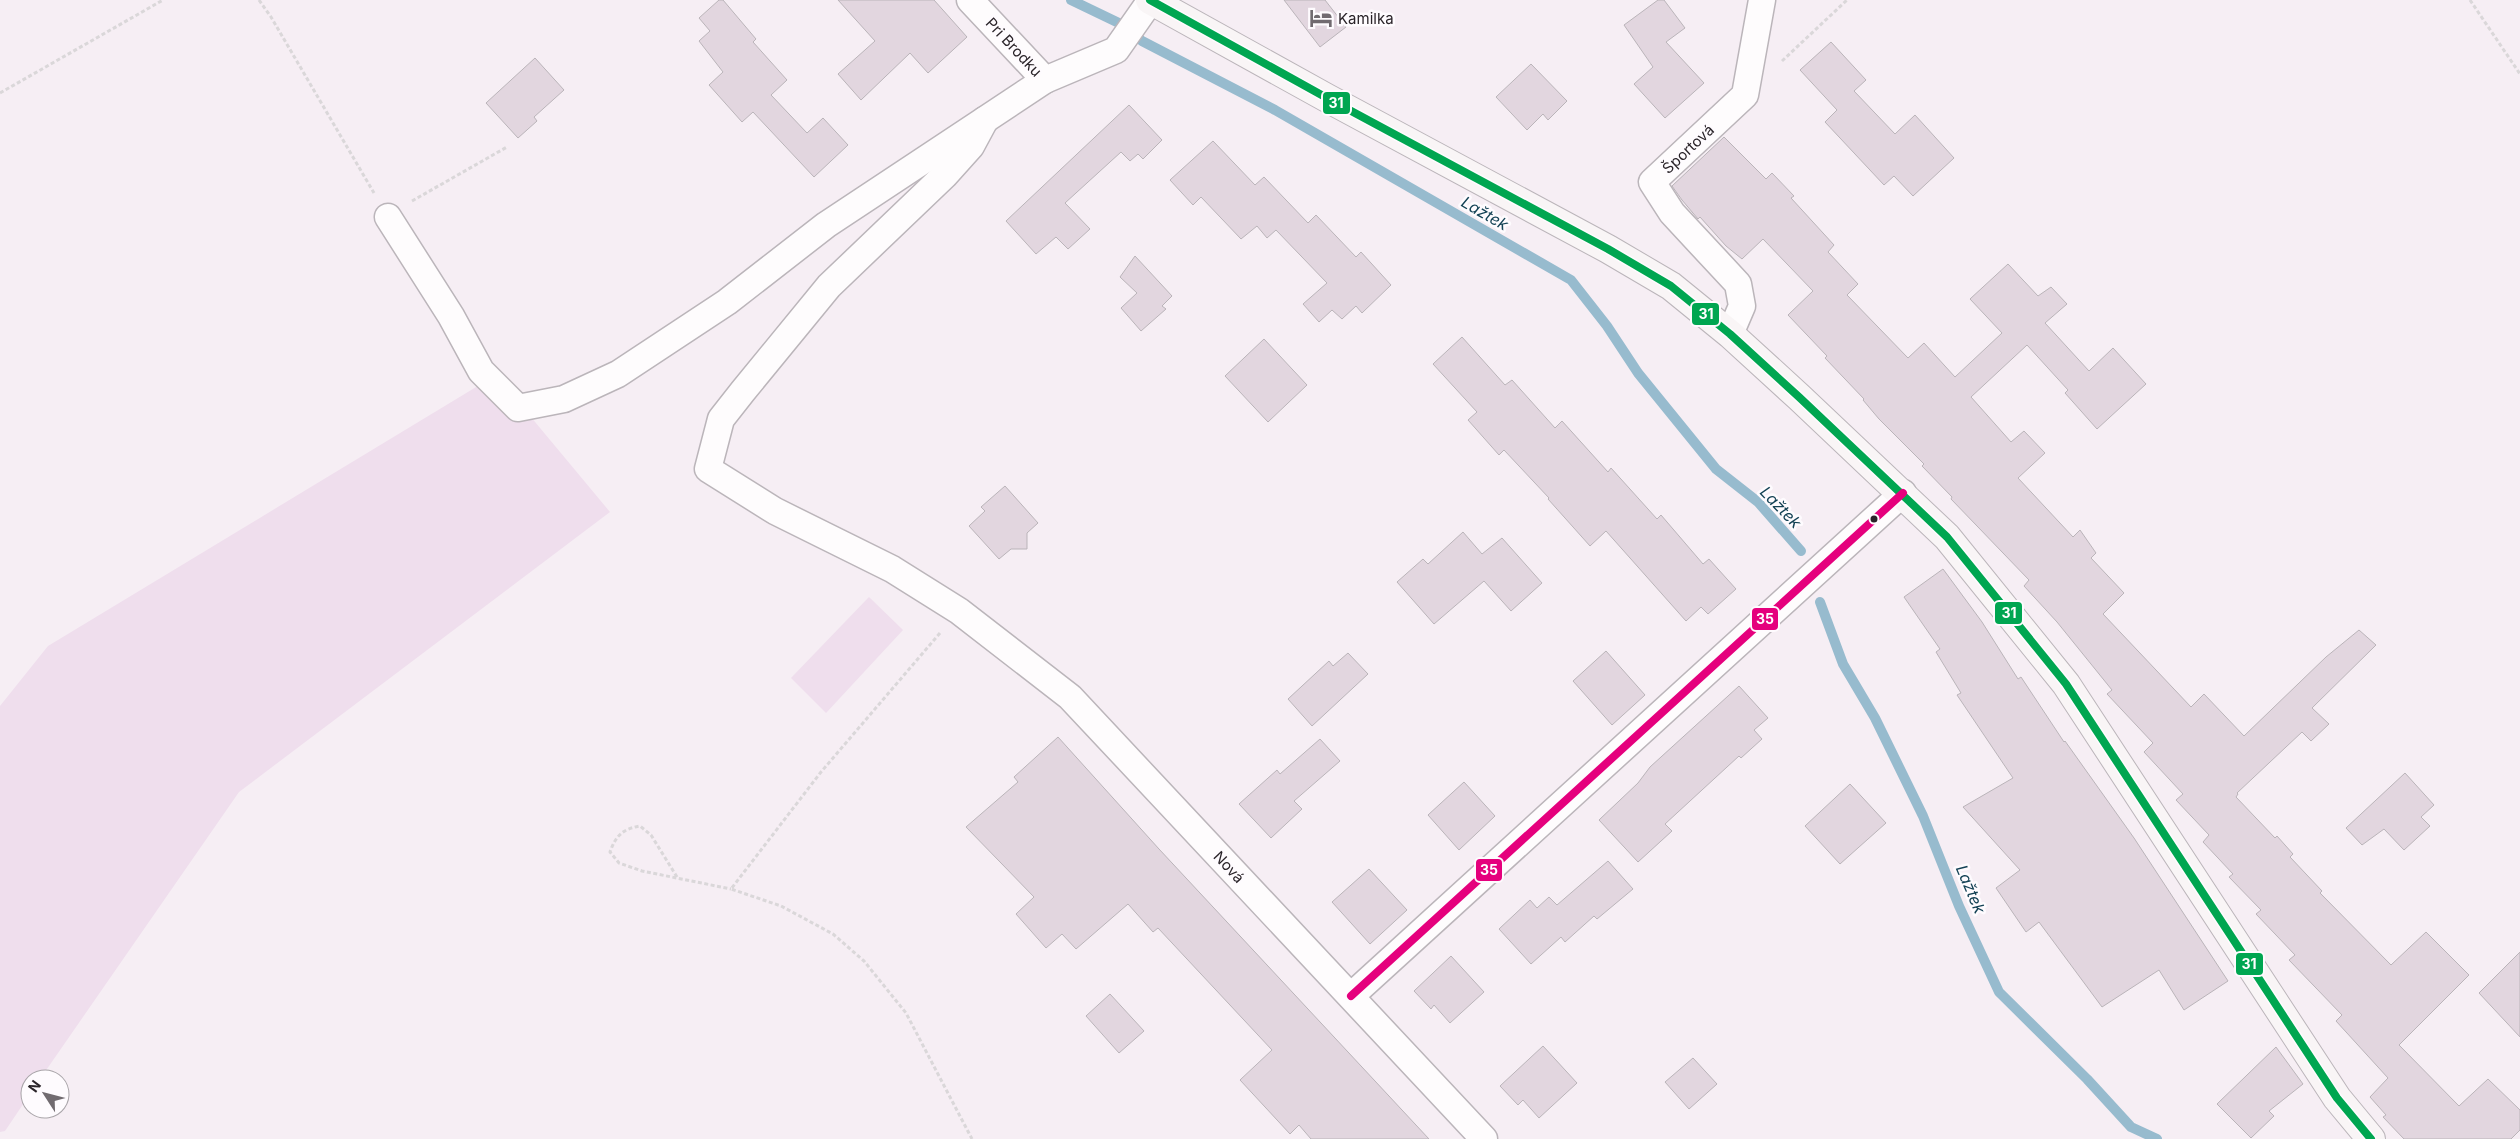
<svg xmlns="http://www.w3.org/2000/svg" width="2520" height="1139" viewBox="0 0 2520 1139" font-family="Inter,sans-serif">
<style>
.green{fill:#efdeed}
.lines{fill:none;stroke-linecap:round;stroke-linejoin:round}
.stream{stroke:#97bbce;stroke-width:10}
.building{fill:#e2d6df;stroke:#bab4b9}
.street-casing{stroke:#bbb5ba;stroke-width:29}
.secondary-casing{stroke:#bbb5ba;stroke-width:30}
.path{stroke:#dad7d9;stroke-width:3;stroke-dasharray:4 2.5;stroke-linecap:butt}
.street{stroke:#fefcfd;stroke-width:26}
.secondary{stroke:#f9f5f6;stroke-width:28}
.bus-1-casing{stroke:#fefbfe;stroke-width:11}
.bus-2-casing{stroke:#fefbfe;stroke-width:11}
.bus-1{stroke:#00a651;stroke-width:8}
.bus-2{stroke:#e5007d;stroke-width:8}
.bus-dot{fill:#2a2429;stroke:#fefbfe;stroke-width:2}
.labels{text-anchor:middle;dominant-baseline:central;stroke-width:5;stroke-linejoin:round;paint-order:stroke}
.poi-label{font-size:15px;fill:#2a2429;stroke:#fefbfe;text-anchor:start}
.street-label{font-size:15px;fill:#2a2429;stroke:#fefbfe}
.water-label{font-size:16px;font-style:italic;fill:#144255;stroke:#fefbfe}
.line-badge{stroke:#fefbfe;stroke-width:2}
.badge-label{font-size:14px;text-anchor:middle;font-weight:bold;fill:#fff}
</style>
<rect width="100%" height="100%" fill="#f6eef4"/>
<g class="green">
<polygon points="496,375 610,512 239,792 40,1079 30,1079 30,1094 5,1131 0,1132 0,706 48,646"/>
<polygon points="869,597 903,630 826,713 791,678"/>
</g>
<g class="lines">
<g class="stream">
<polyline points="1071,0 1123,25 1142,41 1275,110 1571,280 1607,326 1638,373 1716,469 1758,502 1801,551"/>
<polyline points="1820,602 1843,664 1875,718 1923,816 1959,906 1999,992 2087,1079 2131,1127 2157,1139"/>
</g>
</g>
<g class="building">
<polygon points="719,0 723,0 756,39 753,42 787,80 771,95 807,133 823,118 848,145 814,177 753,112 742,122 709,85 723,72 699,41 710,31 699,18"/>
<polygon points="838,0 934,0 967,37 928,73 910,53 861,100 838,74 875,41"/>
<polygon points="1284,0 1325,0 1346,27 1320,47"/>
<polygon points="1658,0 1664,0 1685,28 1666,42 1704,83 1665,118 1634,84 1653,67 1624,25"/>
<polygon points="1831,42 1866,80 1854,91 1895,134 1915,115 1954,158 1913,196 1894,176 1884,185 1825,122 1837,110 1800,70"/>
<polygon points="535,58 564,90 534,117 537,121 518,138 486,103"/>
<polygon points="1531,64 1567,101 1548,120 1543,114 1527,130 1496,97"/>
<polygon points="1129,105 1162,140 1143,159 1138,154 1130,161 1121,152 1065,203 1090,229 1068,249 1056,237 1036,254 1006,221"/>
<polygon points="1724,137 1766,179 1772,173 1794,196 1791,198 1834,245 1828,252 1858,284 1847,295 1908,358 1924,343 1955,377 2002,333 1970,299 2008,264 2038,296 2051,287 2067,304 2045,323 2089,371 2113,348 2146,384 2097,429 2065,393 2068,390 2027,345 1971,397 2011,442 2024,431 2045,453 2018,478 2073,537 2080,530 2096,553 2091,558 2124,593 2103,614 2191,707 2204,694 2244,736 2326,657 2359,630 2376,645 2312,708 2329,724 2311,741 2302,732 2237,793 2238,794 2236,797 2275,838 2277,836 2293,854 2290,857 2322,891 2320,893 2391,965 2426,932 2469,975 2399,1045 2459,1106 2488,1079 2520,1110 2520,1130 2511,1139 2404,1139 2383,1117 2386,1115 2370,1097 2388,1078 2336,1021 2342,1015 2289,960 2295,955 2256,914 2261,910 2229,877 2233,874 2203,842 2209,835 2176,800 2183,794 2144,752 2153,743 2107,694 2112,690 2057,622 2024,586 2029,580 1951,499 1952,497 1922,466 1924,464 1879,419 1863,400 1864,399 1825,358 1827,356 1788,315 1813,291 1763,239 1742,259 1726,246 1700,217 1698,219 1682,200 1672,186"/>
<polygon points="1213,141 1255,185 1264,177 1308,223 1316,215 1356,257 1361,252 1391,285 1362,313 1356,306 1342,319 1332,310 1319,322 1303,304 1327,283 1276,230 1267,238 1257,226 1241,239 1201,197 1193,205 1170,180"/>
<polygon points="1135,256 1172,296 1162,306 1166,309 1141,331 1121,308 1137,293 1120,277"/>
<polygon points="1462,337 1505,385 1512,380 1555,428 1562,421 1608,472 1611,468 1657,519 1661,515 1703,564 1709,559 1736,589 1708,614 1701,607 1686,621 1606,531 1590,546 1548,499 1549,498 1504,450 1499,455 1468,420 1477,412 1433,364"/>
<polygon points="1264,339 1307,385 1268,422 1225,376"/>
<polygon points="1005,486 1038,523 1027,533 1027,549 1011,549 999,559 969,526 985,511 981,507"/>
<polygon points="1463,532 1482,554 1502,538 1542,583 1511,611 1484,581 1434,624 1397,582 1423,559 1428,564"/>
<polygon points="1943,569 1982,622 2018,679 2021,677 2064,742 2065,741 2134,838 2228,981 2184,1010 2159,970 2102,1007 2039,922 2026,932 1996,888 2020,870 1963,807 2013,778 1957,695 1961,693 1936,652 1940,649 1904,597"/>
<polygon points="1606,651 1645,695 1612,725 1573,681"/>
<polygon points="1348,653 1368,674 1312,726 1288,699 1329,661 1333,666"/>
<polygon points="1739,686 1768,718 1754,730 1762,739 1741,758 1739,756 1665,824 1672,831 1638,862 1599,820 1638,783 1650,767"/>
<polygon points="1058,737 1159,849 1429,1139 1311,1139 1299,1125 1290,1134 1240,1080 1272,1050 1158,928 1153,932 1128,904 1076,949 1062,934 1046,948 1016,914 1034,897 966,827 1018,782 1014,777"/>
<polygon points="1320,739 1340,761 1294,801 1302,809 1271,838 1239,804 1277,770 1280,774"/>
<polygon points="2405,773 2434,805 2421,817 2430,826 2404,850 2384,829 2362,845 2346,828"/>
<polygon points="1464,782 1495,816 1459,850 1428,815"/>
<polygon points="1850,784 1886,823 1840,864 1805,826"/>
<polygon points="1608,861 1633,889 1597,919 1594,916 1565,942 1561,937 1531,964 1499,929 1530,900 1537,908 1549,897 1557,905"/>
<polygon points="1369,869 1407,910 1370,944 1332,902"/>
<polygon points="2520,952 2520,1037 2479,993"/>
<polygon points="1451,956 1484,992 1450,1023 1434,1005 1431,1009 1414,991"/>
<polygon points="1110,994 1144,1031 1119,1053 1086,1016"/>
<polygon points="1543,1046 1577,1083 1539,1118 1523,1100 1518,1105 1500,1086"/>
<polygon points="2276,1047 2303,1084 2269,1111 2274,1116 2251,1138 2217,1104"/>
<polygon points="1693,1058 1717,1084 1689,1109 1665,1082"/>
</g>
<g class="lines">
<defs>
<g id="street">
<polyline points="970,0 1045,80 1116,50 1151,0"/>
<polyline points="985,120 971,146 945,175 829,286 743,391 721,419 708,469 775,511 892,569 959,611 1070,697 1484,1139"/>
<polyline points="388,217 451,316 481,371 518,408 564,399 618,374 727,302 826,225 1045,80"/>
<polyline points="1730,334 1742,306 1738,284 1672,213 1652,182 1745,95 1762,0"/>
<polyline points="1351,996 1903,493"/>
</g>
<polyline id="secondary" points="1150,0 1327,98 1608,249 1671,286 1730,334 1799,397 1947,537 2066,684 2337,1098 2371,1139"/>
</defs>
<use href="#street" class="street-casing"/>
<use href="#secondary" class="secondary-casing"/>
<g class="path">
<polyline points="259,0 271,17 374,193"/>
<polyline points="2470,0 2520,74"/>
<polyline points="1782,61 1847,0"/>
<polyline points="0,93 163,0"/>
<polyline points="412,201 507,147"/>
<polyline points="940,633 821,772 731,889 781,906 833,934 864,961 906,1013 972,1139"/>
<path d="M677 877 651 835 640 826C623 829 616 835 610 852L619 863 642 871 731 889"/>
</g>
<use href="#street" class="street"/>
<use href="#secondary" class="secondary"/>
<defs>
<polyline id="bus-1" points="1150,0 1327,98 1608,249 1671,286 1730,334 1799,397 1947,537 2066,684 2337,1098 2371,1139"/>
<polyline id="bus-2" points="1351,996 1903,493"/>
</defs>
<use href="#bus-1" class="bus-1-casing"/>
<use href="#bus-2" class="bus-2-casing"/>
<use href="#bus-1" class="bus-1"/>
<use href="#bus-2" class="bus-2"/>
</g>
<defs>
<symbol id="hotel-bare" viewBox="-9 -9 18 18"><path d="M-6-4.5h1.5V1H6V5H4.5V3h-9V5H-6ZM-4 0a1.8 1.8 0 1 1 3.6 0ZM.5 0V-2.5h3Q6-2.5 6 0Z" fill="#716b70" stroke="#fefbfe" stroke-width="2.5" paint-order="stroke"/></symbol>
</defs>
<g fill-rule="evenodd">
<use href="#hotel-bare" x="1305" y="2" width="32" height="32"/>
</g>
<circle class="bus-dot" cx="1874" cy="519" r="4.5"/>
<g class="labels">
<g class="poi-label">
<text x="1338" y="18">Kamilka</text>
</g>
<g class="street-label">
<text transform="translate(1014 47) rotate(47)">Pri Brodku</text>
<text transform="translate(1688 149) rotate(-43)">Športová</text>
<text transform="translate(1229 867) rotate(47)">Nová</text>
</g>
<g class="water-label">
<text transform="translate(1485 213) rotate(30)">Lažtek</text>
<text transform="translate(1781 507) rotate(46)">Lažtek</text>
<text transform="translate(1971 889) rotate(67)">Lažtek</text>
</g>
</g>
<g class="line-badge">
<rect x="1322" y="91" width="29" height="24" rx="5" fill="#00a651"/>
<rect x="1691" y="302" width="29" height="24" rx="5" fill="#00a651"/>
<rect x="1994" y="601" width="29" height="24" rx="5" fill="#00a651"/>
<rect x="1751" y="607" width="28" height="24" rx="5" fill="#e5007d"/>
<rect x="1475" y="858" width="28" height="24" rx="5" fill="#e5007d"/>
<rect x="2235" y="952" width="29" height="24" rx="5" fill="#00a651"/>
</g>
<g class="badge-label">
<text x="1336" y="108">31</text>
<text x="1706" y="319">31</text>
<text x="2009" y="618">31</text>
<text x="1765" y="624">35</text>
<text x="1489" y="875">35</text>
<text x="2249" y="969">31</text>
</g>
<g transform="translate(45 1094) rotate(306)"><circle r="24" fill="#fefbfe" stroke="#a9a5a9"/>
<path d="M0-4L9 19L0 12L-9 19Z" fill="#716b70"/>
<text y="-8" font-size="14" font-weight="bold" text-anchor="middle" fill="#2a2429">N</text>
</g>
</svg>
